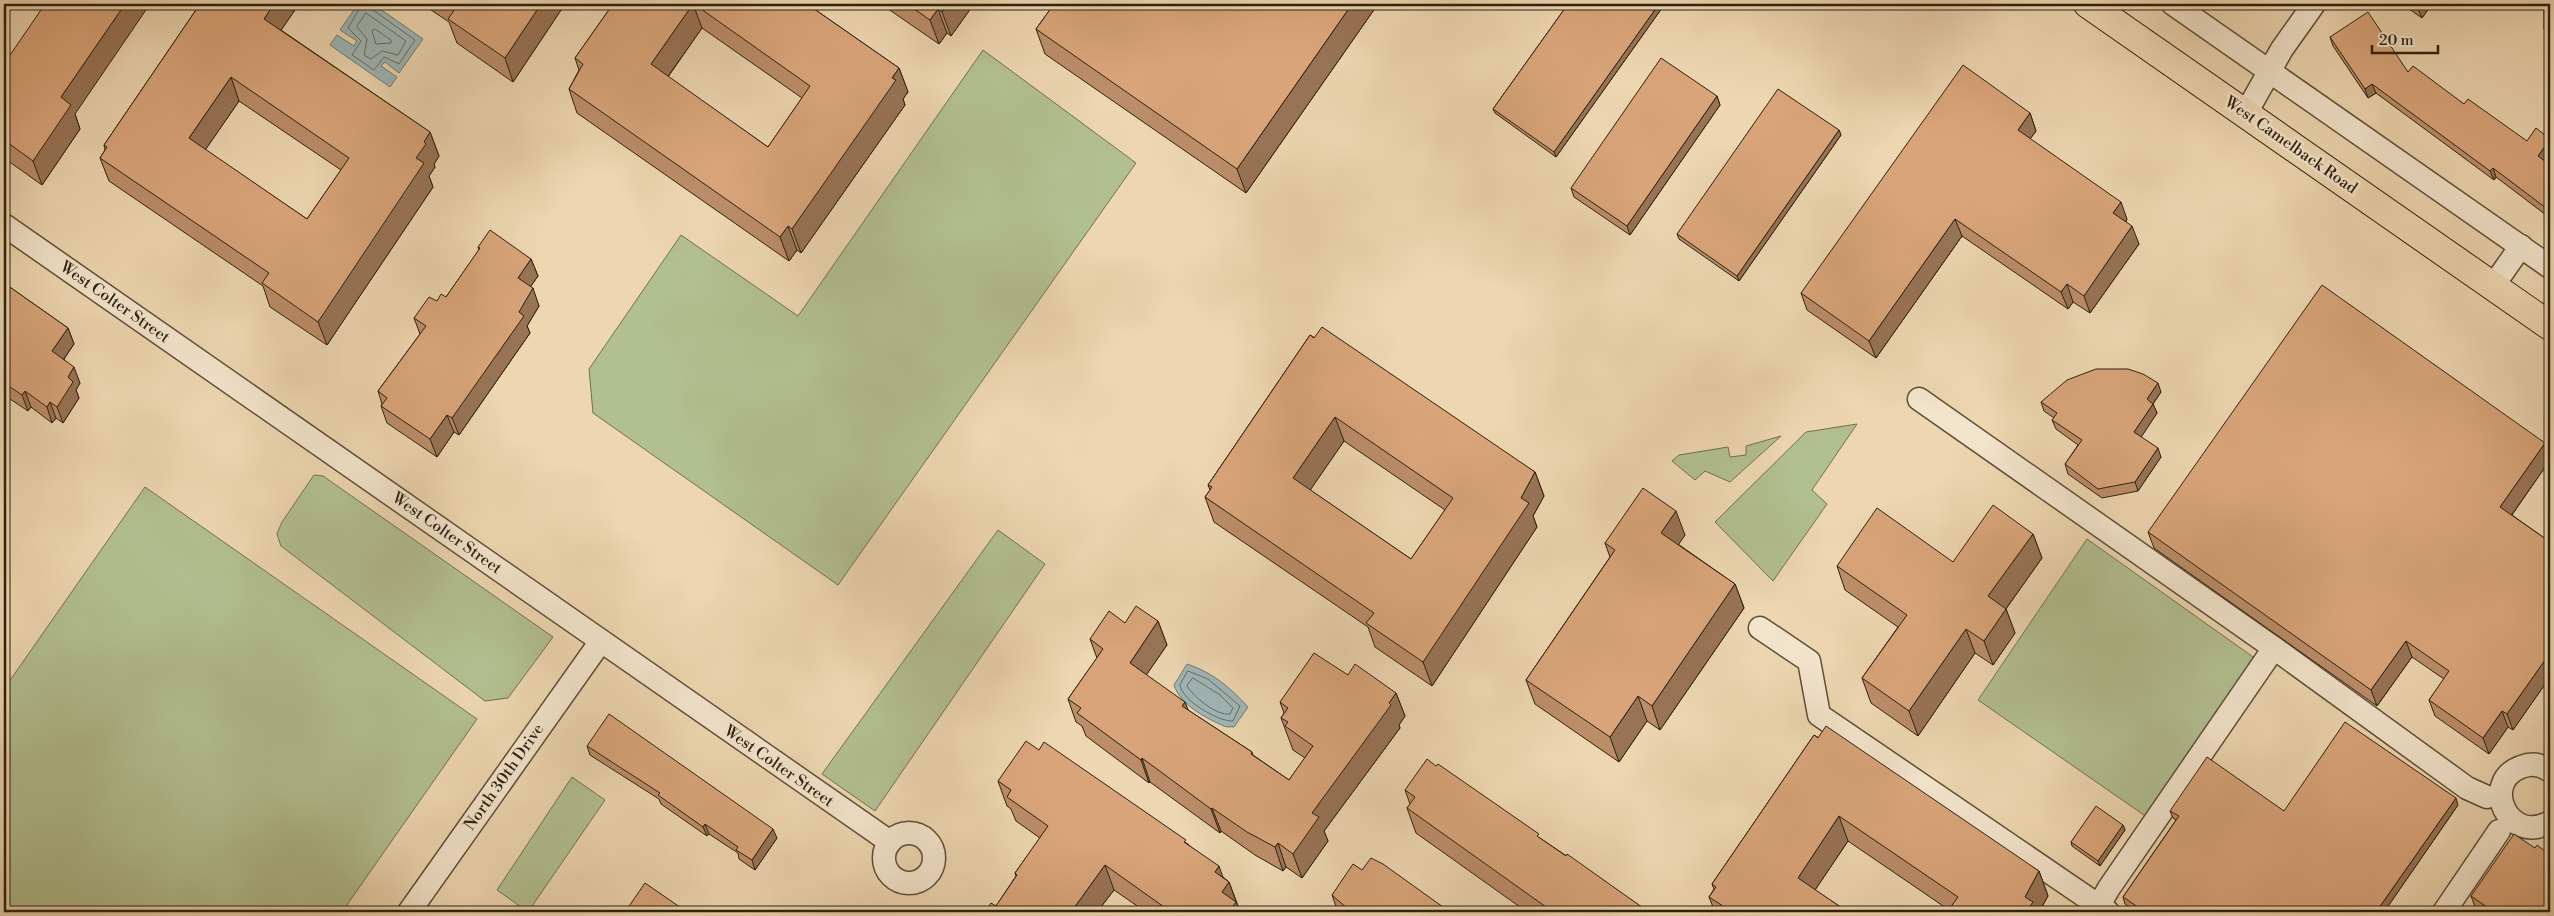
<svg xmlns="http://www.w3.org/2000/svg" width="2554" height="916" viewBox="0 0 2554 916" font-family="'Libre Bodoni',serif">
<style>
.green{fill:#b2bf90;stroke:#707050}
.water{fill:#9fb6b7;stroke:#717a74}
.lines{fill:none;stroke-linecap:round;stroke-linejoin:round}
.shore{stroke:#666c63;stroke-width:1}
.minor-casing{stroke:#5d4e37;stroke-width:25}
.major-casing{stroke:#2d210f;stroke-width:30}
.minor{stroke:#f3e4cc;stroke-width:22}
.major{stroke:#edd6b0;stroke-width:28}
.wall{fill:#bb8d69;stroke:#2d210f;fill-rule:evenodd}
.shaded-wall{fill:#987355;stroke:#2d210f}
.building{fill:#d9a47a;stroke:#2d210f;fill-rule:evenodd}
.labels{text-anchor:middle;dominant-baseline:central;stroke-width:5;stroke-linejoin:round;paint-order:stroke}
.street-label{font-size:16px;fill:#2d210f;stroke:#f3e4cc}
</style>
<rect width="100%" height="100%" fill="#edd6b0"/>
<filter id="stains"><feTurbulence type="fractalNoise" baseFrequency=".004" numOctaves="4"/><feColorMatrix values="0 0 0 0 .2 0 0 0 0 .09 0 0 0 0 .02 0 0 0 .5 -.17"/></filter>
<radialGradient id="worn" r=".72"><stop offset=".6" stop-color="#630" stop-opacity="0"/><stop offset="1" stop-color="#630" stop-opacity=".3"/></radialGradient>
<g class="green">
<polygon points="983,50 1136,163 838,585 593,413 589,369 681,235 798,316"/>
<polygon points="1857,424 1812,490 1827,504 1773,581 1715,522 1806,432"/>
<polygon points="1781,436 1730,482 1705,471 1695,480 1672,461 1679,455 1728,447 1730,457 1746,455 1746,446"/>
<polygon points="314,475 323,476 553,637 508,698 485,701 281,546 277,534 282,522"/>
<polygon points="145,487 477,719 342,912 4,912 4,689"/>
<polygon points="998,530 1045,564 875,811 822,774"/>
<polygon points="2087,539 2263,664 2154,822 1978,700"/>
<polygon points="572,777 605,800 528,912 497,890"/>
</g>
<g class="water">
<polygon points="358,4 373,4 423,39 399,73 385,62 381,66 397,77 390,87 330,45 337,35 354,46 357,41 340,30"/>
<path d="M1187 664C1212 672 1231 688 1248 707L1234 727C1229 726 1229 728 1224 726 1205 718 1180 704 1174 685Z"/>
</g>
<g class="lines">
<g class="shore">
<polyline points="362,4 348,28 361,41 352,55 374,70 384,57 399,64 415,40 373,10 371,4"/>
<polygon points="366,13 406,41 398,55 382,51 371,59 364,55 367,39 357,27"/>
<polygon points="375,29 391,40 391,43 376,44 372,31"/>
<path d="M1188 671 1208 679 1240 706 1233 721C1219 722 1181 700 1180 685Z"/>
<path d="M1193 678 1220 695 1233 708 1230 714C1216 716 1194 697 1187 686Z"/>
</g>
<defs>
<g id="minor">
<polyline points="2173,4 2550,267"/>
<polyline points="2246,113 2282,49 2314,4"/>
<polyline points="4,225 890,842"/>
<polyline points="2493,286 2521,246"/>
<polyline points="1919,399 2274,648 2467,788 2487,797"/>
<polyline points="1760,628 1809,661 1819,715 2108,912"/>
<path d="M2550 771C2541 764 2531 763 2521 767 2480 782 2508 846 2550 822"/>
<circle cx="909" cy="858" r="25"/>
<polyline points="409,912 601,641"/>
<polyline points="2095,912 2109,888 2274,648"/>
<polyline points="2444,912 2499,831"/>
</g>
<polyline id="major" points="2088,4 2550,326"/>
</defs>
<use href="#minor" class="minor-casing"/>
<use href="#major" class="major-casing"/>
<use href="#minor" class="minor"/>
<use href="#major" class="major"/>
</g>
<g class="wall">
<path d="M200 4H299L281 30 430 132 439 156 434 164 435 167 429 176 433 187 327 345 270 307 263 286 109 181 100 158 105 150 104 145ZM239 101 341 170 307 219 205 150Z"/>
<polygon points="422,4 565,4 513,82 457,43 449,22"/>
<path d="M613 4H807L899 68 908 92 903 99 905 105 801 253 797 250 789 261 577 113 569 89 579 70 575 58ZM702 28 802 98 768 147 668 77Z"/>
<polygon points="881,4 974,4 951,36 947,33 939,44"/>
<polygon points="1054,4 1378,4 1246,193 1045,54 1036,29"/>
<polygon points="1568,4 1660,4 1662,8 1556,157 1495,113 1493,109"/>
<polygon points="2402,4 2432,4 2422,18"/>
<polygon points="2550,4 2550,37 2548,37 2544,28"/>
<polygon points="2330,37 2408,72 2464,104 2550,165 2550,218 2496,177 2494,180 2376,93 2368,98 2333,46"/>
<polygon points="4,59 75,114 80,129 42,185 4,158"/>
<polygon points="1717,96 1720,105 1630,235 1574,197 1571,188"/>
<polygon points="2030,113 2036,131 2030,139 2127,219 2126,222 2139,244 2090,313 2073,302 2068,309 1962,236 1876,358 1807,310 1801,293"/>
<polygon points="1839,130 1841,135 1739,281 1679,239 1677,234"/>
<polygon points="478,247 531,259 538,276 530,287 539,306 527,326 530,333 459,435 454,432 437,457 387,423 381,406 382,404 378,391 420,334 414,318 437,301 446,297 479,250"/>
<polygon points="4,283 68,328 74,344 64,359 80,383 76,390 79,398 63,423 56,418 52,423 31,407 28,411 4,395"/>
<path d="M1310 335 1535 472 1544 496 1533 516 1537 527 1432 686 1375 647 1368 627 1214 522 1205 497 1210 490 1208 485ZM1344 441 1445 510 1411 559 1310 490Z"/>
<polygon points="2161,392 2153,404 2157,413 2141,437 2161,457 2138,491 2102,498 2068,474 2065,464 2078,445 2056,429 2052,420 2054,418 2044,411 2041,402"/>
<polygon points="2545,443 2550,456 2550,460 2512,515 2550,542 2550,677 2513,730 2508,727 2489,754 2435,716 2429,700 2444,679 2412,657 2377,706 2154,548 2148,532"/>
<polygon points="2033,534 2042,558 2006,609 2015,633 1993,665 1975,653 1918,736 1871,703 1862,678 1898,627 1845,590 1837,566 1953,562"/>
<polygon points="1685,535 1678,544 1735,584 1744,608 1660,730 1647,721 1619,762 1535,704 1526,680 1610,557 1605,543"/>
<polygon points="1158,621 1167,645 1146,675 1188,710 1252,752 1253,755 1289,780 1305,758 1293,750 1281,718 1284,713 1280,702 1348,675 1396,693 1405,716 1399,725 1400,728 1324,831 1328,841 1302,878 1286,867 1283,871 1255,855 1221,831 1220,833 1150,782 1149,783 1086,736 1082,726 1076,722 1068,699 1097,658 1090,639 1125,623"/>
<polygon points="1814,735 2039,871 2048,896 2039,912 1947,912 1949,910 1848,841 1815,890 1848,912 1715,912 1709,897 1714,889 1712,884"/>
<polygon points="587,746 777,838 755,870 739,859 738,853 709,834 707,836 661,804 659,799 590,755"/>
<polygon points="1039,750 1188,844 1223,877 1229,882 1240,911 1242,912 1146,912 1114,890 1097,912 985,912 996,906 1016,876 1015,873 1040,838 1016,821 1011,809 1007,806 998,781"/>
<polygon points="1405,790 1540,838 1646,910 1647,912 1527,912 1416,833 1407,808 1410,804"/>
<polygon points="2458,805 2384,912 2137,912 2125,904 2123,897 2176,820 2173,818 2170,811 2284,811"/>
<polygon points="2123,825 2125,830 2100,866 2072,846 2071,842"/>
<polygon points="2535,848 2550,912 2477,912 2471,896"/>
<polygon points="1362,870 1450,912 1338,912 1332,895"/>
</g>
<g class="shaded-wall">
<polygon points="125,4 150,4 75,114 80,129 42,185 33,161 61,97"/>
<polygon points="274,4 299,4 273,42 264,19"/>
<polygon points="541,4 565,4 513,82 505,58"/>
<polygon points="693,4 702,28 659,89 651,64"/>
<polygon points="948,4 974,4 951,36 942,12"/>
<polygon points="1352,4 1378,4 1246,193 1237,169"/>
<polygon points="1659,4 1660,4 1662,8 1556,157 1554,152"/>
<polygon points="2422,4 2432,4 2422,18 2418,9"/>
<polygon points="938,9 947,33 939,44 930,20"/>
<polygon points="899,68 908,92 903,99 905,105 801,253 792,229"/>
<polygon points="231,77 239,101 197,162 189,138"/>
<polygon points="2372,84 2376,93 2368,98 2365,89"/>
<polygon points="1717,96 1720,105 1630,235 1627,226"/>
<polygon points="2030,113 2036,131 2024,147 2018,130"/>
<polygon points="1839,130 1841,135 1739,281 1737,276"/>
<polygon points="430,132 439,156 434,164 435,167 429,176 433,187 327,345 318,322 416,158 424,142"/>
<polygon points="2550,140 2550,154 2541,165 2538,156"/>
<polygon points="2493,168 2496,177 2494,180 2490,171"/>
<polygon points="2121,202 2127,219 2120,230 2113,213"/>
<polygon points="1955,219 1962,236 1876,358 1869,341"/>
<polygon points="788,226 797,250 789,261 780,237"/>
<polygon points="2132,226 2139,244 2090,313 2084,296"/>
<polygon points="531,259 538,276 524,296 518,278"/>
<polygon points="2067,284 2073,302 2068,309 2061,292"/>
<polygon points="533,288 539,306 527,326 530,333 459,435 452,418"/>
<polygon points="68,328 74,344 58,367 52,351"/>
<polygon points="74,367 80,383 76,390 79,398 63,423 57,407 68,377"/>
<polygon points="2158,383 2161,392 2150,408 2147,399"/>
<polygon points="25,391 31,407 28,411 22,395"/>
<polygon points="50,402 56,418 52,423 47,407"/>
<polygon points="2153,404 2157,413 2138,442 2134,432"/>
<polygon points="447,415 454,432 437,457 430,439"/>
<polygon points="1335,417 1344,441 1302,502 1293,478"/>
<polygon points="2545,443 2550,456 2550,460 2506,523 2500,507"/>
<polygon points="2158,448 2161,457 2138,491 2135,482"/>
<polygon points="1535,472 1544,496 1533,516 1537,527 1432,686 1423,662 1521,498"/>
<polygon points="1676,511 1685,535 1670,557 1661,533"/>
<polygon points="2033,534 2042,558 1997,621 1988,596"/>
<polygon points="1735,584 1744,608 1660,730 1652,706"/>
<polygon points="2006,609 2015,633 1993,665 1984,641"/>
<polygon points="1158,621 1167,645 1138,687 1130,663"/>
<polygon points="1966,629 1975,653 1918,736 1909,711"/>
<polygon points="2406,641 2412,657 2377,706 2371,690"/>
<polygon points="2550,653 2550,677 2513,730 2507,714"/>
<polygon points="1396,693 1405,716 1399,725 1400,728 1324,831 1328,841 1302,878 1293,854 1312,813"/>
<polygon points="1638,696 1647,721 1619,762 1610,737"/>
<polygon points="1185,702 1194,725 1182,706"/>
<polygon points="2502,711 2508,727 2489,754 2483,738"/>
<polygon points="1142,758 1150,782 1149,783 1141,760"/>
<polygon points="2456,798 2458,805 2384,912 2376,912"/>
<polygon points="1212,808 1221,831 1220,833 1211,809"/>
<polygon points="1839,816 1848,841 1807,902 1798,878"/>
<polygon points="705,824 709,834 707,836 703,827"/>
<polygon points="2123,825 2125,830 2100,866 2098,861"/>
<polygon points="773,829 777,838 755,870 752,860"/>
<polygon points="1278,843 1286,867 1283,871 1275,847"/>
<polygon points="1105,865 1114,890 1097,912 1071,912"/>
<polygon points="1219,866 1226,886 1229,882 1240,912 1229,912 1215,872"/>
<polygon points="2039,871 2048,896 2039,912 2026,912 2025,897"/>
</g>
<g class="building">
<polygon points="45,4 125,4 61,97 71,105 33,161 4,140 4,59 6,61"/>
<path d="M200 4H274L264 19 430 132 424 142 426 144 416 158 424 163 318 322 262 283 269 273 100 158 107 147 104 145ZM231 77 349 158 307 219 189 138Z"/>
<polygon points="448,4 541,4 505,58 448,19 455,9"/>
<polygon points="613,4 693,4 651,64 768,147 810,86 694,4 807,4 899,68 892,78 896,80 792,229 788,226 780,237 569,89 583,64 575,58"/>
<polygon points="907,4 948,4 942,12 938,9 930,20"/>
<polygon points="1054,4 1352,4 1237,169 1036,29"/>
<polygon points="1568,4 1659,4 1554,152 1493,109"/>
<polygon points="2411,4 2422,4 2418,9"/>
<rect x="2544" y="4" width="6" height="24"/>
<polygon points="2368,12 2408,72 2413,66 2464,104 2468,99 2527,141 2536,128 2550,139 2538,156 2550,165 2550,211 2493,168 2490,171 2372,84 2365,89 2330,37"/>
<polygon points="1661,58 1717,96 1627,226 1571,188"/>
<polygon points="1963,65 2030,113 2018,130 2121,202 2113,213 2132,226 2084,296 2067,284 2061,292 1955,219 1869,341 1801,293"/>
<polygon points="1778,89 1839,130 1737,276 1677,234"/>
<polygon points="490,230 531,259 518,278 533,288 519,312 524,316 452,418 447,415 430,439 381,406 387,398 378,391 426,326 414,318 429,297 437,301 441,294 446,297 480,248 478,247"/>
<polygon points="4,283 68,328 52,351 74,367 68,377 73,382 57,407 50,402 47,407 25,391 22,395 4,383"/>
<polygon points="2322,285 2545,443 2500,507 2550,542 2550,653 2507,714 2502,711 2483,738 2429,700 2449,671 2406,641 2371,690 2148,532"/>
<path d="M1322 327 1535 472 1521 498 1529 503 1423 662 1366 623 1374 613 1205 497 1212 487 1208 485 1310 335 1314 338ZM1335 417 1453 498 1411 559 1293 478Z"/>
<polygon points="2096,369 2128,369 2143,374 2158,383 2147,399 2153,404 2134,432 2158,448 2135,482 2098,489 2065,464 2082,440 2052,420 2057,413 2041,402 2067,380"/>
<polygon points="1643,488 1676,511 1661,533 1735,584 1652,706 1638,696 1610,737 1526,680 1615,550 1605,543"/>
<polygon points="1993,505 2033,534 1988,596 2006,609 1984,641 1966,629 1909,711 1862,678 1907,615 1837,566 1877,508 1953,562"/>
<polygon points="1136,606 1158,621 1130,663 1185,702 1182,706 1252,752 1251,754 1289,780 1313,746 1285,726 1288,722 1281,718 1288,708 1280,702 1314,653 1348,675 1355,664 1396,693 1389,703 1391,705 1312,813 1319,817 1293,854 1278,843 1275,847 1247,832 1212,808 1211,809 1142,758 1141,760 1077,713 1081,708 1068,699 1103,649 1090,639 1109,611 1125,623"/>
<polygon points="609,714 773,829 752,860 736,850 738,847 705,824 703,827 658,795 660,793 587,746"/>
<polygon points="2345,722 2456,798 2376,912 2145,912 2123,897 2179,816 2170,811 2207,757 2284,811"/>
<polygon points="1826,726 2039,871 2025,897 2033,902 2026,912 1947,912 1958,897 1839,816 1798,878 1848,912 1732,912 1709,897 1716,887 1712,884 1814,735 1818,738"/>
<polygon points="1026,741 1039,750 1044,742 1186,840 1184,842 1219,866 1215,872 1229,882 1222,892 1236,902 1233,906 1242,912 1161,912 1164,907 1105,865 1071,912 985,912 991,903 996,906 1017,875 1015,873 1048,826 1007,797 1011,790 998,781"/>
<polygon points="1427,759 1436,766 1438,764 1539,834 1537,836 1566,856 1567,854 1646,910 1644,912 1553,912 1407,808 1415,797 1405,790"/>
<polygon points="2096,806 2123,825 2098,861 2071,842"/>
<polygon points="2514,834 2535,848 2537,845 2550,855 2550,912 2494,912 2471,896"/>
<polygon points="1371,858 1383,864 1450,912 1353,912 1348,909 1332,895 1353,864 1362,870"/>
<polygon points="645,883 687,912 625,912"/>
</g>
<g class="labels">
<g class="street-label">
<text transform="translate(2291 145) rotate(35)">West Camelback Road</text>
<text transform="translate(115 302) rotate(35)">West Colter Street</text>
<text transform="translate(447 533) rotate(35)">West Colter Street</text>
<text transform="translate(779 766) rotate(35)">West Colter Street</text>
<text transform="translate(504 777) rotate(-55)">North 30th Drive</text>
</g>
</g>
<rect width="2554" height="916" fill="none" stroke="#edd6b0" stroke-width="20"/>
<rect x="5" y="5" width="2544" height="906" fill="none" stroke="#2d210f" stroke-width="2.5"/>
<rect x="10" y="10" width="2534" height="896" fill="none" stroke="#2d210f"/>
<path d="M2372 45v8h66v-8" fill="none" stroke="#2d210f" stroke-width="2.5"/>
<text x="2379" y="45" font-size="15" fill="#2d210f" stroke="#f3e4cc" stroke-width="4" paint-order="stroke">20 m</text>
<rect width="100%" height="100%" filter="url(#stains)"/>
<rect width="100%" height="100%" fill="url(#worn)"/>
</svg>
